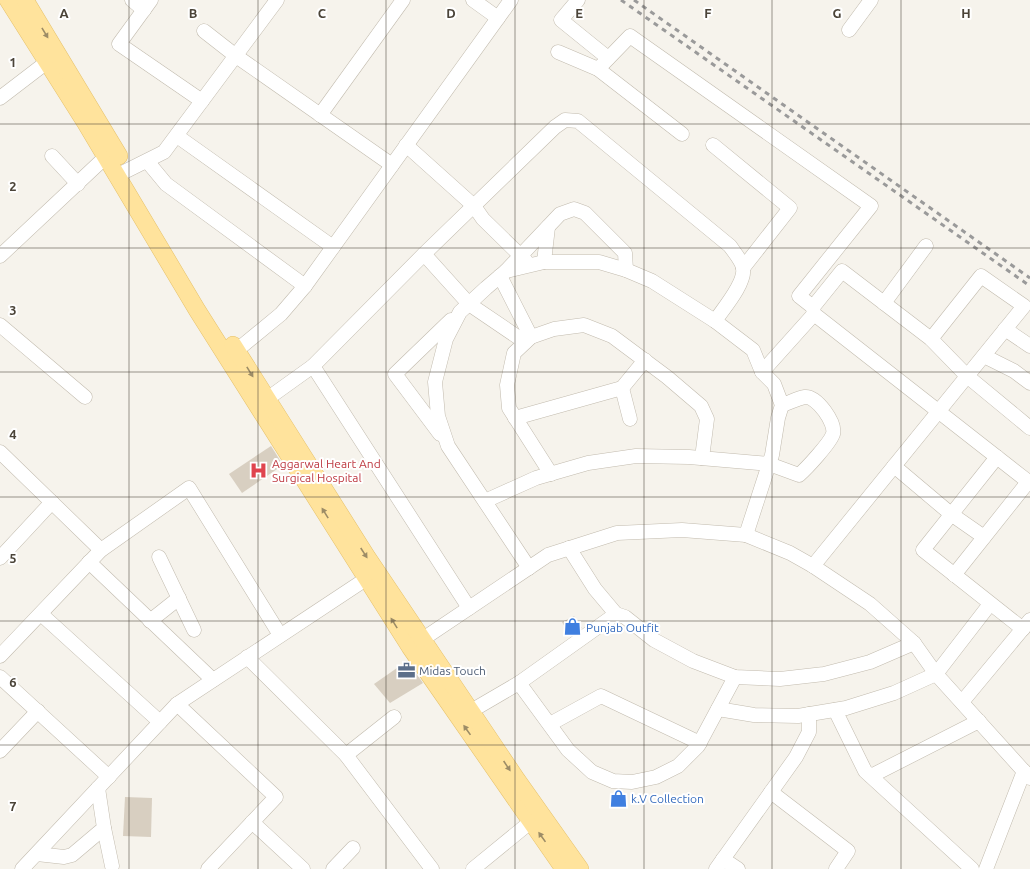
<svg xmlns="http://www.w3.org/2000/svg" width="1030" height="869" viewBox="0 0 1030 869" font-family="Ubuntu,sans-serif">
<style>
.building{fill:#d8cfc1}
.lines{fill:none;stroke-linecap:round;stroke-linejoin:round}
.minor-casing{stroke:#c2bbae;stroke-width:15}
.major-casing{stroke:#e6c16a;stroke-width:18}
.minor{stroke:#fff;stroke-width:14}
.major{stroke:#ffe39c;stroke-width:17}
.rail{stroke:#9a9a9a;stroke-width:3;stroke-dasharray:5 5;stroke-linecap:butt}
.oneway{fill:#9c8c66}
.grid{fill:none;stroke:#4b4439;stroke-width:1;stroke-opacity:0.55}
.labels{text-anchor:middle;dominant-baseline:central;stroke-width:4;stroke-linejoin:round;paint-order:stroke}
.health-label{font-size:12px;fill:#be3a42;stroke:#fff;text-anchor:start}
.shop-label{font-size:12px;fill:#366cbe;stroke:#fff;text-anchor:start}
.service-label{font-size:12px;fill:#4e5e75;stroke:#fff;text-anchor:start}
.grid-label{font-size:13px;text-anchor:middle;font-weight:bold;fill:#4b4439;stroke:#fff;stroke-width:4;stroke-linejoin:round;paint-order:stroke}
</style>
<rect width="100%" height="100%" fill="#f6f3ec"/>
<g class="building">
<polygon points="271,446 283,465 242,493 229,474"/>
<polygon points="574,616 582,628 570,636 562,622"/>
<polygon points="407,661 423,683 390,703 374,684"/>
<polygon points="125,797 152,798 151,837 123,836"/>
</g>
<g class="lines">
<defs>
<g id="minor">
<polyline points="132,0 144,10"/>
<polyline points="151,0 119,44 202,101"/>
<polyline points="473,0 498,18"/>
<polyline points="578,0 561,20 608,58"/>
<polyline points="849,30 871,0"/>
<polyline points="204,31 236,56 392,165"/>
<polyline points="558,52 598,69 682,134"/>
<polyline points="598,69 630,36 871,206 799,296 813,307"/>
<polyline points="0,98 47,62"/>
<polyline points="320,115 403,0"/>
<polyline points="177,136 333,247"/>
<polyline points="406,145 474,206 483,219 526,261"/>
<polyline points="713,145 790,208 743,268"/>
<polyline points="52,156 78,184"/>
<polyline points="147,161 166,184 305,286"/>
<polyline points="116,176 164,152 277,0"/>
<polyline points="424,254 469,304 525,342"/>
<polyline points="0,256 113,150"/>
<polyline points="544,262 548,227"/>
<polyline points="506,271 560,214 574,209 585,213 625,253 626,270"/>
<polyline points="500,276 531,337"/>
<polyline points="884,303 926,246"/>
<polyline points="0,325 85,397"/>
<polyline points="1005,329 1030,346"/>
<polyline points="236,351 281,314 305,286 511,0"/>
<polyline points="984,356 1014,371 1030,383"/>
<polyline points="313,366 469,608"/>
<polyline points="762,372 814,314"/>
<polyline points="622,388 630,419"/>
<path d="M267 399 313 366 424 254 555 127 565 120 578 121 730 246C734 252 742 261 743 268 746 283 723 309 715 321"/>
<polyline points="515,418 622,388 645,360"/>
<polyline points="1030,428 967,376 931,339 842,271 813,307 814,314 1030,483"/>
<polyline points="440,434 395,374 451,320"/>
<polyline points="0,452 101,550"/>
<polyline points="997,457 923,550 1023,629"/>
<polyline points="894,466 951,514 984,537"/>
<polyline points="551,474 509,408 507,385 514,353 531,337 554,329 584,325 612,336 667,377 701,406 707,419 702,458"/>
<path d="M485 501 536 478 588 463 636 456 689 457 769 464 799 475C807 468 830 443 833 434 836 423 817 396 805 397 798 398 789 403 782 405"/>
<polyline points="569,548 595,589 616,614 625,617 654,640 693,661 735,677 780,679 824,674 870,662 914,643"/>
<polyline points="159,557 194,630"/>
<polyline points="0,558 52,502"/>
<polyline points="89,562 213,680"/>
<polyline points="813,566 1024,306 981,276 931,339"/>
<polyline points="529,568 448,446 438,416 435,382 446,339 460,312 486,288 506,271 544,262 599,262 626,270 652,281 715,321 753,350 762,372 774,384 782,405 778,418 772,455 746,535"/>
<polyline points="954,575 1028,482"/>
<polyline points="41,614 160,722"/>
<polyline points="150,621 179,598"/>
<polyline points="414,645 548,555 617,533 682,530 746,535 790,553 813,566 870,604 914,643 936,674 1030,778"/>
<polyline points="0,656 101,550 189,488 280,635"/>
<polyline points="247,657 346,755 432,869"/>
<polyline points="0,677 109,777"/>
<polyline points="519,683 568,750 592,772 613,781 632,782 656,777 678,766 698,746 735,677"/>
<polyline points="962,702 1030,620"/>
<polyline points="177,704 276,797 208,869"/>
<polyline points="718,709 754,715 798,716 846,708 894,693 936,674 990,604"/>
<polyline points="835,710 865,771 972,869"/>
<polyline points="471,711 519,683 616,614"/>
<polyline points="550,724 601,696 700,743"/>
<polyline points="0,751 38,711"/>
<polyline points="346,755 394,717"/>
<polyline points="871,776 979,721"/>
<polyline points="771,792 848,851 836,869"/>
<polyline points="252,822 303,869"/>
<polyline points="104,828 112,866"/>
<polyline points="37,854 64,857 72,855 104,828 98,788"/>
<polyline points="723,859 738,869"/>
<polyline points="22,869 177,704 375,573"/>
<polyline points="333,869 353,848"/>
<polyline points="473,869 539,815"/>
<polyline points="716,869 796,757 809,732 809,714"/>
<polyline points="986,869 1024,771"/>
</g>
<g id="major">
<polyline points="8,0 85,122 197,310 410,647 564,869"/>
<polyline points="25,0 119,156"/>
<polyline points="233,345 367,557 517,780 580,869"/>
</g>
</defs>
<use href="#minor" class="minor-casing"/>
<use href="#major" class="major-casing"/>
<use href="#minor" class="minor"/>
<use href="#major" class="major"/>
<g class="rail">
<polyline points="621,0 1030,286"/>
<polyline points="634,0 1030,278"/>
</g>
</g>
<defs><path id="oneway-solid" d="M-6-.8H1V-3.2L6.5 0L1 3.2V.8H-6Z"/></defs>
<g class="oneway">
<use href="#oneway-solid" transform="translate(45 33) rotate(59)"/>
<use href="#oneway-solid" transform="translate(250 372) rotate(58)"/>
<use href="#oneway-solid" transform="translate(325 513) rotate(-122)"/>
<use href="#oneway-solid" transform="translate(364 553) rotate(57)"/>
<use href="#oneway-solid" transform="translate(394 623) rotate(-122)"/>
<use href="#oneway-solid" transform="translate(467 730) rotate(-125)"/>
<use href="#oneway-solid" transform="translate(507 766) rotate(56)"/>
<use href="#oneway-solid" transform="translate(542 837) rotate(-125)"/>
</g>
<path class="grid" d="M129 0V869M258 0V869M386 0V869M515 0V869M644 0V869M772 0V869M901 0V869M0 124H1030M0 248H1030M0 372H1030M0 497H1030M0 621H1030M0 745H1030"/>
<defs>
<symbol id="hospital-bare" viewBox="-9 -9 18 18"><path d="M-5-5h3v3.5h4V-5h3V5h-3V1.5h-4V5h-3Z" fill="#e0444e" stroke="#fff" stroke-width="2.5" paint-order="stroke"/></symbol>
<symbol id="shop-bare" viewBox="-9 -9 18 18"><path d="M-5-2.5h2.3a2.7 3.5 0 0 1 5.4 0H5L5.5 6h-11ZM-1.5-2.5h3a1.5 2.3 0 0 0-3 0Z" fill="#3f7fe0" stroke="#fff" stroke-width="2.5" paint-order="stroke"/></symbol>
<symbol id="office-bare" viewBox="-9 -9 18 18"><path d="M-6-3h4V-5.5h4V-3h4V5H-6ZM-1-4.5V-3h2v-1.5ZM-6 0V1H6V0Z" fill="#5c6f8a" stroke="#fff" stroke-width="2.5" paint-order="stroke"/></symbol>
</defs>
<g fill-rule="evenodd">
<use href="#hospital-bare" x="246" y="458" width="25" height="25"/>
<use href="#shop-bare" x="560" y="614" width="25" height="25"/>
<use href="#office-bare" x="394" y="658" width="25" height="25"/>
<use href="#shop-bare" x="606" y="786" width="25" height="25"/>
</g>
<g class="labels">
<g class="health-label">
<text x="272" y="463">Aggarwal Heart And<tspan x="272" dy="14">Surgical Hospital</tspan></text>
</g>
<g class="shop-label">
<text x="586" y="627">Punjab Outfit</text>
<text x="631" y="798">k.V Collection</text>
</g>
<g class="service-label">
<text x="419" y="670">Midas Touch</text>
</g>
</g>
<g class="grid-label">
<text x="64" y="18">A</text>
<text x="193" y="18">B</text>
<text x="322" y="18">C</text>
<text x="451" y="18">D</text>
<text x="579" y="18">E</text>
<text x="708" y="18">F</text>
<text x="837" y="18">G</text>
<text x="966" y="18">H</text>
<text x="13" y="67">1</text>
<text x="13" y="191">2</text>
<text x="13" y="315">3</text>
<text x="13" y="439">4</text>
<text x="13" y="563">5</text>
<text x="13" y="687">6</text>
<text x="13" y="811">7</text>
</g>
</svg>
